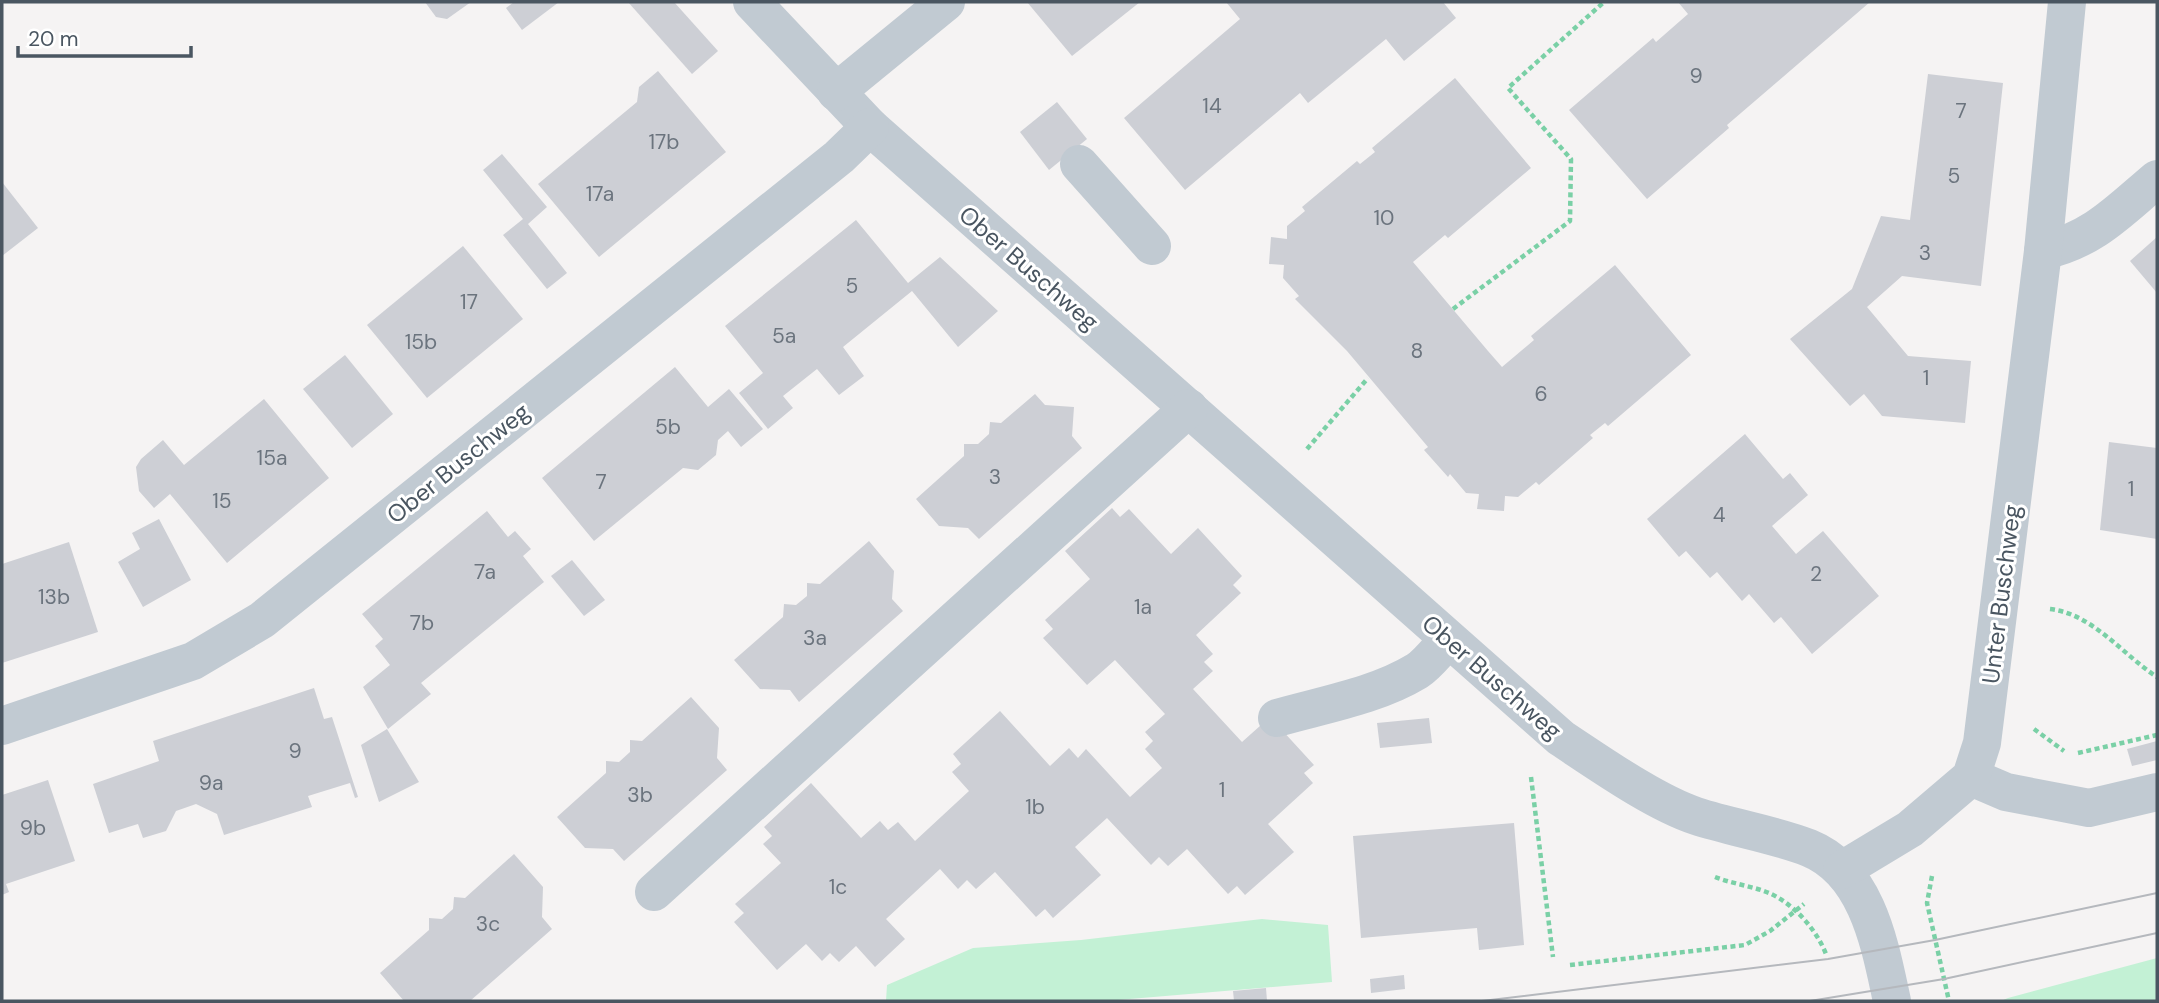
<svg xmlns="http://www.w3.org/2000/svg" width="2159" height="1003" viewBox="0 0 2159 1003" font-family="'DM Sans',sans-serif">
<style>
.green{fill:#c3f1d5}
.building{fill:#cdcfd5}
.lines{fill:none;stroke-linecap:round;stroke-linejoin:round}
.path{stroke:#7ad0a6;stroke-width:4.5;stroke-dasharray:5 3.5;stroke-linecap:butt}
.minor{stroke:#c1cad2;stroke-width:38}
.tram{stroke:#b5b8bd;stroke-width:2}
.labels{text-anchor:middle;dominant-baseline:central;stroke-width:6;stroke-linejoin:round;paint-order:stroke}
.number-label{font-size:21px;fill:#6b747e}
.street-label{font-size:24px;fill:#4a5661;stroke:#fff}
</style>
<rect width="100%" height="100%" fill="#f5f3f3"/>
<g class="green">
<polygon points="1262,919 1328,925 1332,982 1106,1001 886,1001 887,985 973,948 1081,940"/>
<polygon points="2157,958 2157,1001 2001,1001 2008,998"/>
</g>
<g class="building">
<polygon points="425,2 471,2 447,19 436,17"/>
<polygon points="514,2 559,2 522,30 506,8"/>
<polygon points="628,2 674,2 718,51 692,74"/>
<polygon points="1027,2 1140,2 1072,56"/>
<polygon points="1226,2 1443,2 1456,18 1404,61 1386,39 1308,103 1300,93 1185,190 1124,118 1240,19"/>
<polygon points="1678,2 1870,2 1727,125 1729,128 1647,199 1569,110 1653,38 1656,42 1688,14"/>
<polygon points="658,71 726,152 599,257 538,184 637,102 639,87"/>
<polygon points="1928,74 2003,83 1981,286 1902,276 1867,307 1908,356 1971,361 1965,423 1882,416 1864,394 1850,406 1790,339 1852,289 1881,216 1910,220"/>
<polygon points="1455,78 1531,168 1448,238 1445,235 1413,262 1488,351 1502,367 1534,340 1531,336 1615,265 1691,355 1608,426 1605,423 1590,435 1593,438 1539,485 1536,482 1518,497 1505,496 1504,511 1477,509 1479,494 1466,493 1450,474 1448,477 1424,450 1428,447 1347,351 1295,299 1299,296 1283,278 1284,265 1269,264 1271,237 1287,239 1287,226 1305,211 1302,207 1357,161 1360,164 1375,152 1372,148"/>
<polygon points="1057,102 1087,139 1049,170 1020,132"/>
<polygon points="502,154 547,207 528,224 567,273 547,289 503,235 523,219 483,170"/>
<polygon points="2,182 38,228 2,256"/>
<polygon points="856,220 908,283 940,257 998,311 958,347 912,291 843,347 864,376 839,395 817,369 783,396 793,408 768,429 739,393 763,373 725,326"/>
<polygon points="2157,237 2157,293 2130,261"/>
<polygon points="463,246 523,319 427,398 367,325"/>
<polygon points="345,355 393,414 352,448 303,389"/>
<polygon points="675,367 708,407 729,389 763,429 741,447 728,431 718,440 716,455 698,470 683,468 594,541 542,478"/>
<polygon points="1035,394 1045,405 1074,407 1072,436 1082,448 979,539 968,528 939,526 916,499 964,456 964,444 978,444 989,434 990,422 1001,423"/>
<polygon points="264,399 329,478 227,563 170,494 154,508 139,491 136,467 141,459 163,440 184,465"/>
<polygon points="1745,434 1783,479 1790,473 1808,495 1772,526 1796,554 1823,531 1879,596 1812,654 1781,617 1774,623 1749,594 1742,601 1717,572 1710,578 1686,551 1679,557 1647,519"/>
<polygon points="2109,442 2157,448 2157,539 2100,530"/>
<polygon points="1112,508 1120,517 1129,509 1171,554 1198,528 1242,576 1233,585 1241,593 1196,635 1213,654 1204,662 1213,671 1193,689 1242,742 1270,717 1314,765 1304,773 1313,783 1268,824 1294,852 1245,895 1237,886 1228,894 1187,849 1168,866 1159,857 1151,865 1107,818 1075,847 1101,875 1053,918 1045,909 1036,917 995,872 976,889 967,880 958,889 940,869 886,919 905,939 875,967 856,946 839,962 830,953 822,961 806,944 777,970 734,922 744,913 735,904 781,863 763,844 772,836 764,827 811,783 861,838 880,821 888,830 898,822 915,841 969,791 952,772 961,764 953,754 1000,711 1050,766 1069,748 1078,758 1086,749 1130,797 1162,768 1145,749 1153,741 1145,732 1165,714 1115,660 1087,685 1043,638 1053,629 1045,620 1090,579 1065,551"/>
<polygon points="487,511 508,537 515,531 531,549 523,556 544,582 421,683 431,694 388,729 363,687 390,665 375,646 383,639 362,614"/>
<polygon points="159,519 191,580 143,607 118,562 140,549 132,533"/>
<polygon points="869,541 894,571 892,599 903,611 799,702 790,690 760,689 734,660 783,617 784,604 796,605 807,596 807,583 820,584"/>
<polygon points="69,542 98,632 2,663 2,564"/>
<polygon points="572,560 605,600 584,616 551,576"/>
<polygon points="314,688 324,719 332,717 358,797 355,798 350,783 308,796 312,807 224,835 217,814 196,804 176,811 166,831 143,838 138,824 109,833 93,784 159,761 153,741"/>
<polygon points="691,697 719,728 717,758 727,770 624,861 613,849 585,848 557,817 606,773 606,761 619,762 630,752 630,740 642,741"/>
<polygon points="1429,718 1432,743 1380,748 1377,723"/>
<polygon points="387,729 419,782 379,802 361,745"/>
<polygon points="2157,741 2157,760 2132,766 2127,749"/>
<polygon points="48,780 75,861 6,884 9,892 2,895 2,795"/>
<polygon points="1514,823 1524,945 1479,950 1477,928 1361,938 1353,836"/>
<polygon points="514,854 543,887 542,917 552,929 470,1001 404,1001 380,973 429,930 429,918 442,919 453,909 454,897 465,898"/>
<polygon points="1404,975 1405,989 1371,993 1370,979"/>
<polygon points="1266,988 1267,1001 1234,1001 1233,991"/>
</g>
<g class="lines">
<g class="path">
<polyline points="1453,309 1570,221 1571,159 1508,88 1604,2"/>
<polyline points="1307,449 1368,378"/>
<path d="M2050 609C2093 614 2123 655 2157 677"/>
<polyline points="2034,729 2064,751"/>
<polyline points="2078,753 2157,735"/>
<polyline points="1531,777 1553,957"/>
<polyline points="1932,876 1927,903 1949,1001"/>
<path d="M1715 877C1733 884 1752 886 1769 893 1794 904 1816 929 1826 954"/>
<polyline points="1570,965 1745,945 1770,931 1804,904"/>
</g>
<g class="minor">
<path d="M752 2 870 127 1561 738C1599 763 1654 802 1696 816 1733 828 1773 834 1809 848 1868 872 1880 946 1892 1001"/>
<polyline points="836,92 946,2"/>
<polyline points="1079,164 1152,246"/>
<path d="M2043 251C2093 240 2119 211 2157 179"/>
<path d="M1277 718C1322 705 1376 696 1417 671 1428 664 1438 650 1448 640"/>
<polyline points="2,726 193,661 262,620 839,157 870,127"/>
<polyline points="1971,777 2006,792 2089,808 2157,792"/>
<polyline points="1842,870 1910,829 1971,777 1982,743 2043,251 2067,2"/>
<polyline points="654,892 1189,408"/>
</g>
<g class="tram">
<polyline points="1482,1001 1828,959 1935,940 2157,893"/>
<polyline points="1810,1001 1944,979 2157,933"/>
</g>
</g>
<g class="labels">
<g class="number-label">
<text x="1696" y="76">9</text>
<text x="1212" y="106">14</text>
<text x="1961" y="111">7</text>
<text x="664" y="142">17b</text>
<text x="1954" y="176">5</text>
<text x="600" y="194">17a</text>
<text x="1384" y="218">10</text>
<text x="1925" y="253">3</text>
<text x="852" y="286">5</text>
<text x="469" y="302">17</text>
<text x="784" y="336">5a</text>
<text x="421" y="342">15b</text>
<text x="1417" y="351">8</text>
<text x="1926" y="378">1</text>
<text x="1541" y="394">6</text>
<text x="668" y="427">5b</text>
<text x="272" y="458">15a</text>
<text x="995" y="477">3</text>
<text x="601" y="482">7</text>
<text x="2131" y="489">1</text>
<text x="222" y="501">15</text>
<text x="1719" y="515">4</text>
<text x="485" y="572">7a</text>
<text x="1816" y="574">2</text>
<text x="54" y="597">13b</text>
<text x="1143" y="607">1a</text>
<text x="422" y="623">7b</text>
<text x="815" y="638">3a</text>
<text x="295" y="751">9</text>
<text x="211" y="783">9a</text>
<text x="1222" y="790">1</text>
<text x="640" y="795">3b</text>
<text x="1035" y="807">1b</text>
<text x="33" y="828">9b</text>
<text x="838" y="887">1c</text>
<text x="488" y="924">3c</text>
</g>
<g class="street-label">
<text transform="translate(1029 268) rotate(41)">Ober Buschweg</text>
<text transform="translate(458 463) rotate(-39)">Ober Buschweg</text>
<text transform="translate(2001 594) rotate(-83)">Unter Buschweg</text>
<text transform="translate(1492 677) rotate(41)">Ober Buschweg</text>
</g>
</g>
<rect width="2159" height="1003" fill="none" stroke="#4a5661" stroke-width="7"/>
<path d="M18 46v10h173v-10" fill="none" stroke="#4a5661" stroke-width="3.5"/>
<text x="28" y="46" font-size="21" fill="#4a5661" stroke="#ffffff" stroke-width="5" paint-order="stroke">20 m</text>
</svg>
